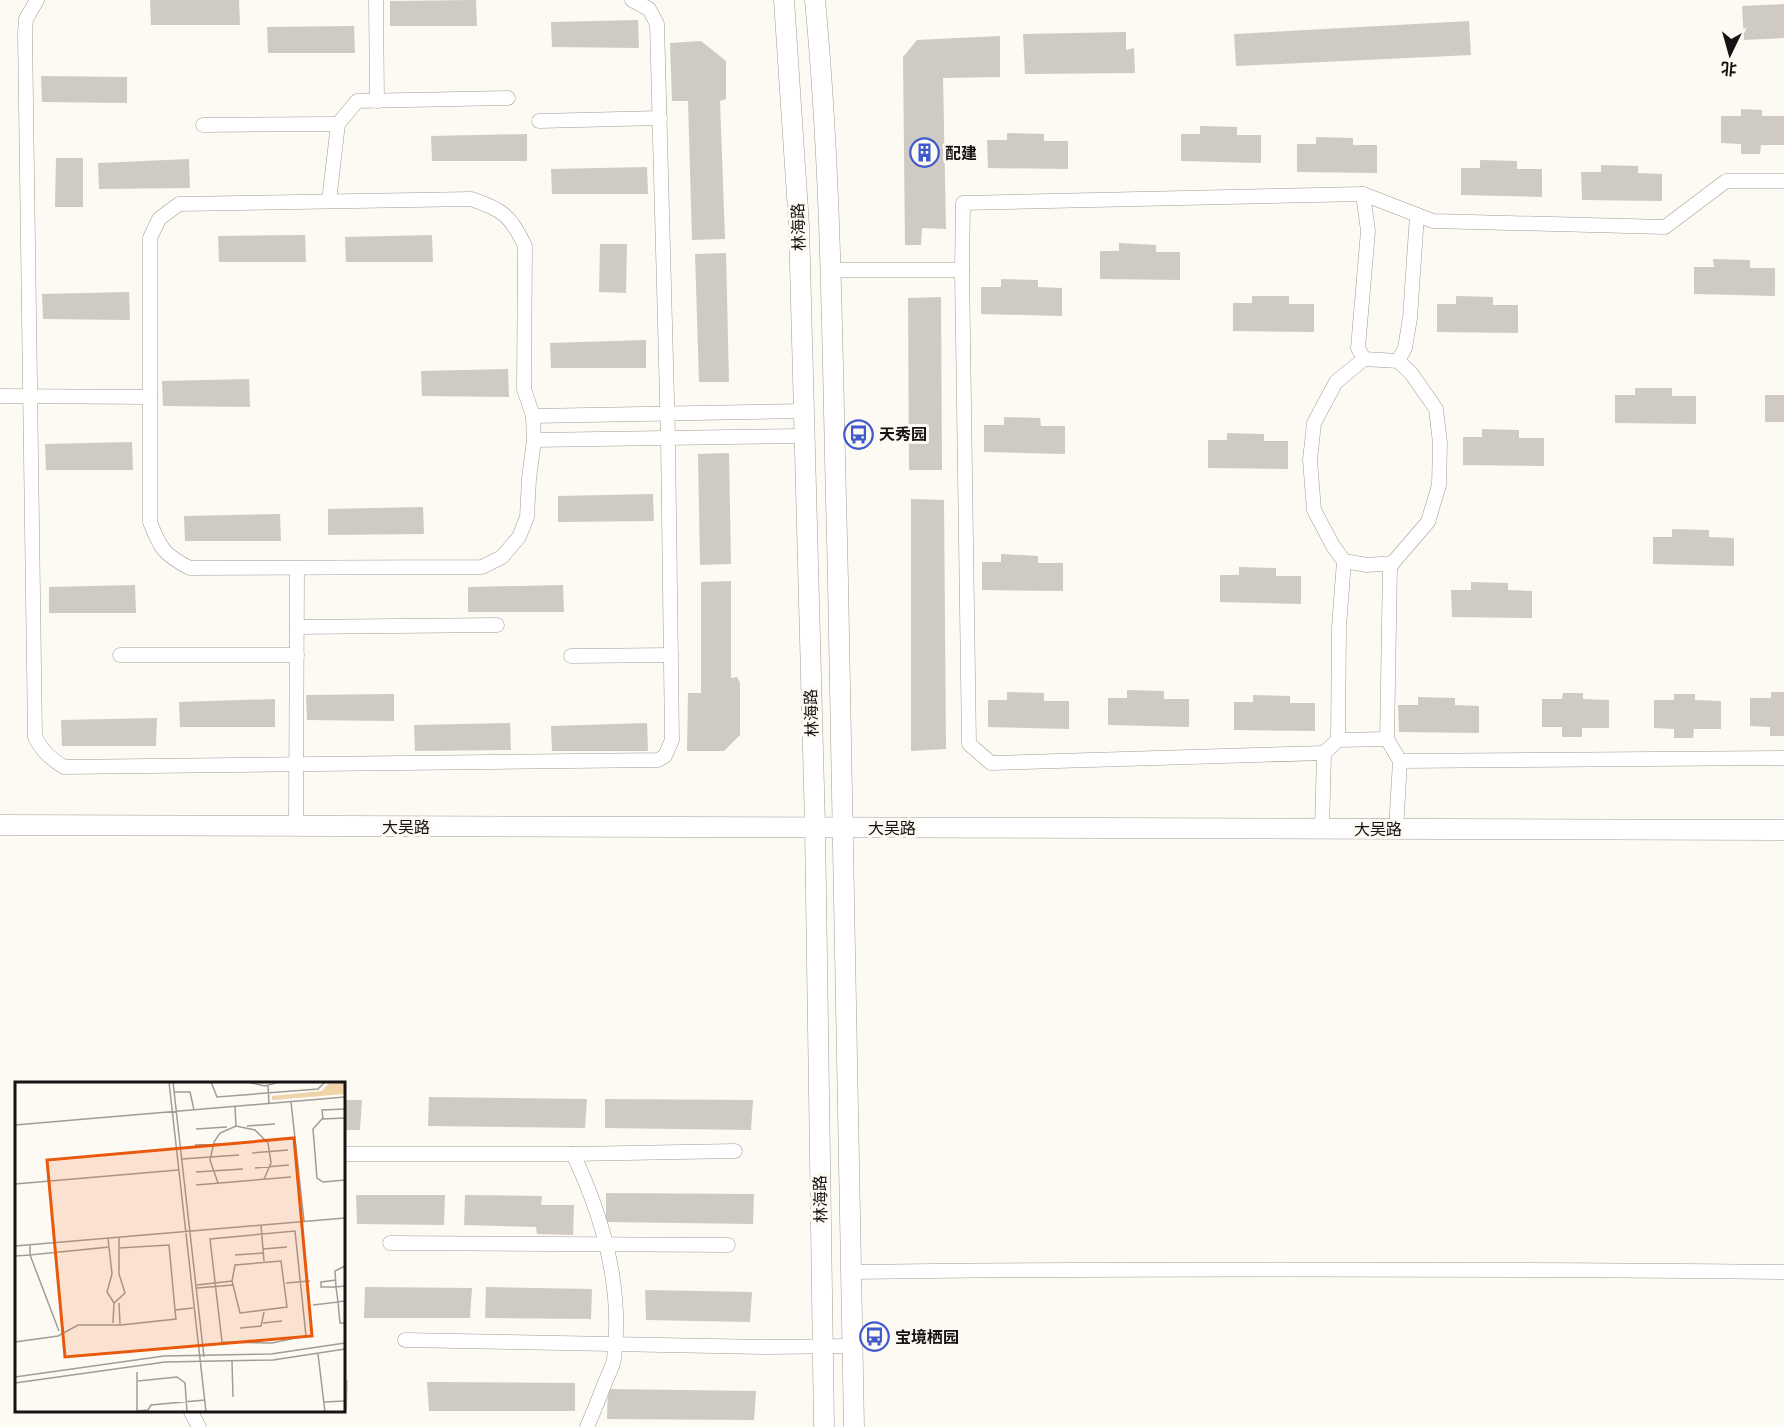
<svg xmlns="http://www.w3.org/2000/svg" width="1784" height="1427" viewBox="0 0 1784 1427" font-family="'Asap Condensed','Noto Sans SC',sans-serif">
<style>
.building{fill:#cfcac4}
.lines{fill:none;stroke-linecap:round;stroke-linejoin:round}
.street-casing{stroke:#a09c96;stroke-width:15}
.secondary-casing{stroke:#a09c96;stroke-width:21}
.street{stroke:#fff;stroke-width:14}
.secondary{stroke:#fff;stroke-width:20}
.labels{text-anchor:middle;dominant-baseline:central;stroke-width:6;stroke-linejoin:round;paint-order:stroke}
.poi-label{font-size:16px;font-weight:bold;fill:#151412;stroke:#fdf9f3;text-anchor:start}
.street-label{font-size:16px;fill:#151412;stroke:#fdf9f3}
.inset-road{fill:none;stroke:#a09d99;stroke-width:1.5}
.view{fill:#e8590c;fill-opacity:0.15;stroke:#e8590c;stroke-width:3}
.inset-edge{fill:none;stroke:#151412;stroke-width:3}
</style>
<rect width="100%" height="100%" fill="#fdf9f3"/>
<g class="building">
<polygon points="150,0 239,0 240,25 151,25"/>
<polygon points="476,0 477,26 390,26 390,1"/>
<polygon points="1784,4 1784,38 1744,40 1742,6"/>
<polygon points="638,20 639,48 552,47 551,22"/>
<polygon points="1469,21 1471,55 1236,66 1234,34"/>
<polygon points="354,26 355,53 268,53 267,27"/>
<polygon points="1126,32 1126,50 1134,48 1135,73 1025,74 1023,34"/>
<polygon points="1000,36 1000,77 943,78 946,229 922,228 921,245 905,245 903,57 917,40"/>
<polygon points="701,41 726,61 726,99 720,101 725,239 692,240 688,101 672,101 670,43"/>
<polygon points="41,76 127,77 127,103 42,102"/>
<polygon points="1741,109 1762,110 1762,116 1784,116 1784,145 1761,145 1760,154 1741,154 1741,144 1721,143 1721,116 1741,116"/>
<polygon points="1200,126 1237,127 1237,135 1261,135 1261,163 1181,161 1181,134 1200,134"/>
<polygon points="1007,133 1044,134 1044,141 1068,141 1068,169 988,168 987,140 1007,140"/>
<polygon points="527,134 527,161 432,161 431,136"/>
<polygon points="1316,137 1353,138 1353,145 1377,145 1377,173 1297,172 1297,144 1316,144"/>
<polygon points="56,158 83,158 83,207 55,207"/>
<polygon points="189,159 190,188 99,189 98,163"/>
<polygon points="1480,160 1517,161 1517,169 1542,169 1542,197 1461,195 1461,168 1480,168"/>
<polygon points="1601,165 1638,166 1638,173 1662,174 1662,201 1582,200 1581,172 1601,172"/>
<polygon points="647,167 648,194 552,194 551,169"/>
<polygon points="305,235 306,262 219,262 218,236"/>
<polygon points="432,235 433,262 346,262 345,237"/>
<polygon points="1119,243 1156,245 1156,252 1180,252 1180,280 1100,279 1100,251 1119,251"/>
<polygon points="600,244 627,244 626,293 599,292"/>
<polygon points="726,253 729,382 699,382 695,254"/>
<polygon points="1713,259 1750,260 1750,268 1775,268 1775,296 1694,294 1694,267 1714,267"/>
<polygon points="1001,279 1038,280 1038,287 1062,288 1062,316 981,314 981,287 1001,287"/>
<polygon points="129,292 130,320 43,319 42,294"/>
<polygon points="1252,296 1289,296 1289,304 1314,304 1314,332 1233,331 1233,303 1252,303"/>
<polygon points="1456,296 1493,297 1493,305 1518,305 1518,333 1437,332 1437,304 1456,304"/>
<polygon points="941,297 942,470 909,470 908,298"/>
<polygon points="646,340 646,368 551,368 550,343"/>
<polygon points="508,369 509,397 422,396 421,371"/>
<polygon points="249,379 250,407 163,406 162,381"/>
<polygon points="1635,388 1672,388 1672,396 1696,396 1696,424 1615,423 1615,395 1635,395"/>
<rect x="1765" y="395" width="19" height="27"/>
<polygon points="1004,417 1040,418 1041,426 1065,426 1065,454 984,452 984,425 1004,425"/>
<polygon points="1482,429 1519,430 1519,438 1544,438 1544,466 1463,465 1463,437 1482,437"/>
<polygon points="1227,433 1264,434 1264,441 1288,441 1288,469 1208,468 1208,440 1227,440"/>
<polygon points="132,442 133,470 46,470 45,444"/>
<polygon points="729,453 731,564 700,565 698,454"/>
<polygon points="653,494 654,521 558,522 558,496"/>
<polygon points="911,499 944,500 946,749 911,751"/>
<polygon points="423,507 424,534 328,535 328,509"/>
<polygon points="280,514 281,541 185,541 184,516"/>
<polygon points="1672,529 1709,530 1709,537 1734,538 1734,566 1653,564 1653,537 1672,537"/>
<polygon points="1001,554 1038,556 1038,563 1063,563 1063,591 982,590 982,562 1001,562"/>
<polygon points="1239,567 1276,568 1276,576 1301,576 1301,604 1220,602 1220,575 1239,575"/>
<polygon points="731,581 731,678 737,677 740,683 740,735 724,751 687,751 688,693 701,693 701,582"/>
<polygon points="1471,582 1508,583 1508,590 1532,591 1532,618 1452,617 1451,590 1471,590"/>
<polygon points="135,585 136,613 49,613 49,587"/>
<polygon points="563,585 564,612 468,612 468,587"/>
<polygon points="1127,690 1164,691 1164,699 1189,699 1189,727 1108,725 1108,698 1127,698"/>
<polygon points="1007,692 1044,693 1044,701 1069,701 1069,729 988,727 988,700 1007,700"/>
<polygon points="1771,692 1784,692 1784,736 1770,736 1770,727 1750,726 1750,698 1771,698"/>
<polygon points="1563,693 1583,693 1583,699 1609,700 1609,728 1582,728 1582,737 1562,737 1562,727 1542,727 1542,699 1562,699"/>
<polygon points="394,694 394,721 307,720 306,695"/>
<polygon points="1674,694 1695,694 1695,700 1721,701 1721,729 1694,729 1693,738 1674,738 1674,729 1654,728 1654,700 1674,700"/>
<polygon points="1253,695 1290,696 1290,703 1315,703 1315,731 1234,730 1234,702 1253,702"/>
<polygon points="1418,697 1455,698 1455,705 1479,706 1479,733 1399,732 1398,705 1418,705"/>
<polygon points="275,699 275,727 180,727 179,702"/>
<polygon points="157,718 156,746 62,746 61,720"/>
<polygon points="510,723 511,750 415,751 414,725"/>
<polygon points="647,723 648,751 552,751 551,726"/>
<polygon points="429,1097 587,1099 585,1128 428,1126"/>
<polygon points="605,1099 753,1100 751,1130 605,1128"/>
<polygon points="344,1100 362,1100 360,1130 344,1130"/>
<polygon points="606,1193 754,1194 753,1224 606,1222"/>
<polygon points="356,1195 445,1195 444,1225 357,1224"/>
<polygon points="465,1195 542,1196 541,1205 574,1205 573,1235 537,1234 536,1227 464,1225"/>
<polygon points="365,1287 472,1288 470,1318 364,1318"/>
<polygon points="486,1287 592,1289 591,1319 485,1318"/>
<polygon points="645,1290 752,1292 750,1322 646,1320"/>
<polygon points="344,1380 348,1380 347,1410 344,1410"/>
<polygon points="427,1382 575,1383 575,1411 429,1411"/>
<polygon points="608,1389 756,1391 754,1420 607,1419"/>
</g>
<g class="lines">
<defs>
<g id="street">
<path d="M37 0 26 19 25 33 35 737C42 751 51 759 64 767L658 760 665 756 672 740 668 437 657 24 649 9 632 0"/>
<polyline points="376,0 377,101"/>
<polyline points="539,121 660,118"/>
<polyline points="203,125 338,124"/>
<polyline points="1363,194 1368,231 1358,348 1364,359"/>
<path d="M471 199C502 209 511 216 525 246L524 389 533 416 534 440 529 479 527 517 519 537 502 557 482 567 190 568C164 555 160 548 150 522V238L159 219 179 204Z"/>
<polyline points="329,201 338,124 357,101 508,98"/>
<polyline points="830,270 962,270 963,203 1363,194 1433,221 1665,227 1726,181 1784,181"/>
<polyline points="962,270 969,744 991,763 1324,753 1322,829"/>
<polyline points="1398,361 1405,348 1410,318 1417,215"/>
<polyline points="0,396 150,397"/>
<polyline points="533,416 803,411"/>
<polyline points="534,440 803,436"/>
<polyline points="1344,561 1367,565 1393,563"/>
<polyline points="297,627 497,625"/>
<polyline points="120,655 297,655"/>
<polyline points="571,656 671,655"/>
<polyline points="1338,740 1387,739"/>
<polyline points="1324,753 1338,740 1339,627 1344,561 1333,546 1314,510 1310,460 1314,423 1336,382 1364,359 1398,361 1411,373 1436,409 1440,443 1439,485 1428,522 1390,566 1387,739 1400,761"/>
<polyline points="296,827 297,568"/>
<polyline points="1396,830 1400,761 1784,758"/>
<polyline points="344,1154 573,1154 735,1151"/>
<path d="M573 1154C603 1217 623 1288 614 1359 613 1366 609 1373 606 1380 600 1396 594 1411 587 1427"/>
<polyline points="390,1243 728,1245"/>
<path d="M852 1272C1162 1268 1473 1269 1784 1272"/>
<polyline points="405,1340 768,1347 853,1346"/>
<polyline points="190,1410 199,1427"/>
</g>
<g id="secondary">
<polyline points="784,0 799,226 815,826 824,1427"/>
<path d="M815 0C832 178 832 358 837 538 844 834 849 1130 854 1427"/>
<polyline points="0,825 1784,830"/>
</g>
</defs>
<use href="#street" class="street-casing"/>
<use href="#secondary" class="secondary-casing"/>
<use href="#street" class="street"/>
<use href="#secondary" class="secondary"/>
</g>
<defs>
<symbol id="building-ring" viewBox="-11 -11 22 22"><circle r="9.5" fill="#fdf9f3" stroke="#405acd" stroke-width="1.5"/><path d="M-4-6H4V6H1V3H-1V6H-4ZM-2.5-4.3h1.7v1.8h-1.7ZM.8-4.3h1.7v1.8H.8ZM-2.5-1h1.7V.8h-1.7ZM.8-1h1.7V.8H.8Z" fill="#405acd"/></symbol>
<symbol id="bus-ring" viewBox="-11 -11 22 22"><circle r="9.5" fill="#fdf9f3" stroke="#405acd" stroke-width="1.5"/><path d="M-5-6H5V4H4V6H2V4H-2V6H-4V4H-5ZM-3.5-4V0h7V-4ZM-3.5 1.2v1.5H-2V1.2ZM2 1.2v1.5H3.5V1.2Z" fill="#405acd"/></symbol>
</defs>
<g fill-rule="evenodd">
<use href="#building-ring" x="908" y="136" width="33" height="33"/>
<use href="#bus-ring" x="842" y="418" width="33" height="33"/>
<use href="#bus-ring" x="858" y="1320" width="33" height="33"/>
</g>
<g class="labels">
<g class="poi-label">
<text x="945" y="153">配建</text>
<text x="879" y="434">天秀园</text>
<text x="895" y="1337">宝境栖园</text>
</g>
<g class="street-label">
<text transform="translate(798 227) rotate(-92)">林海路</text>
<text transform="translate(811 713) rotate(-92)">林海路</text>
<text x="406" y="827">大吴路</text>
<text x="892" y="828">大吴路</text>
<text x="1378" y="829">大吴路</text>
<text transform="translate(820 1199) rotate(-91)">林海路</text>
</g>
</g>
<g transform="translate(15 1082)">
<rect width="330" height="330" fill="#fdf9f3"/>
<path d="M315 0H330V12L257 18V14L307 9Z" fill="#efd3a9"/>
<path class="inset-road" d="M154 0 191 330M158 0 189 275M196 0 202 15 303 7 310 0M232 0 250 4 264 0M253 3 254 22M159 10H175L179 28M276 20 289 139M220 25 221 44M330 36 307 37 298 47 302 96 308 100 330 98M308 37 307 28 330 27M0 43 330 15M232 44 260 42M181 47 212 45M180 63 205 62M237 71 273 68M167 77 224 73M240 86 274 83M181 90 228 87M203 101 195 78 199 60 205 51 221 44 240 48 253 61 256 81 249 97M0 102 163 88M181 103 276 95M246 143 249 179M280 149 291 254 257 261 207 260 195 157ZM104 155V166L154 163 160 228M15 163V173L94 165 93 156M0 164 330 136M94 165 97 192 92 210 99 221 110 211 104 192V166M248 167 272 165M220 173 248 171M0 174 15 173 44 249M266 179 272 225 225 231 217 199 220 183ZM330 184 320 189 321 205 330 204M321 198 306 200V205H321L323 220 330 219M271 201 295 199M182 203 217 199M182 206 218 203M104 221 105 242M298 223 323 220 325 241H330M98 241 99 221M248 241 267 239M225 246 246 244 249 230M0 260 43 254 63 243H106L161 237 160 228 178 226M303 272 310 330M217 279 218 315M122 290V329M0 295 149 274 256 272 330 261M123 299 162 295 170 301 172 330M0 301 150 280 258 278 330 267M309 320 330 319M122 329 133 328 136 323 190 318"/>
<path class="view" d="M279 56 297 254 50 275 32 78Z"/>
<rect width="330" height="330" class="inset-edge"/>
</g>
<g transform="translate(1730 54) rotate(185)" stroke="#fdf9f3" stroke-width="4.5" paint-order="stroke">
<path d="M0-4.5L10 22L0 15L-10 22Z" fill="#151412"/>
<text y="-9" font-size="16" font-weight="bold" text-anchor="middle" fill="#151412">北</text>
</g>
</svg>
